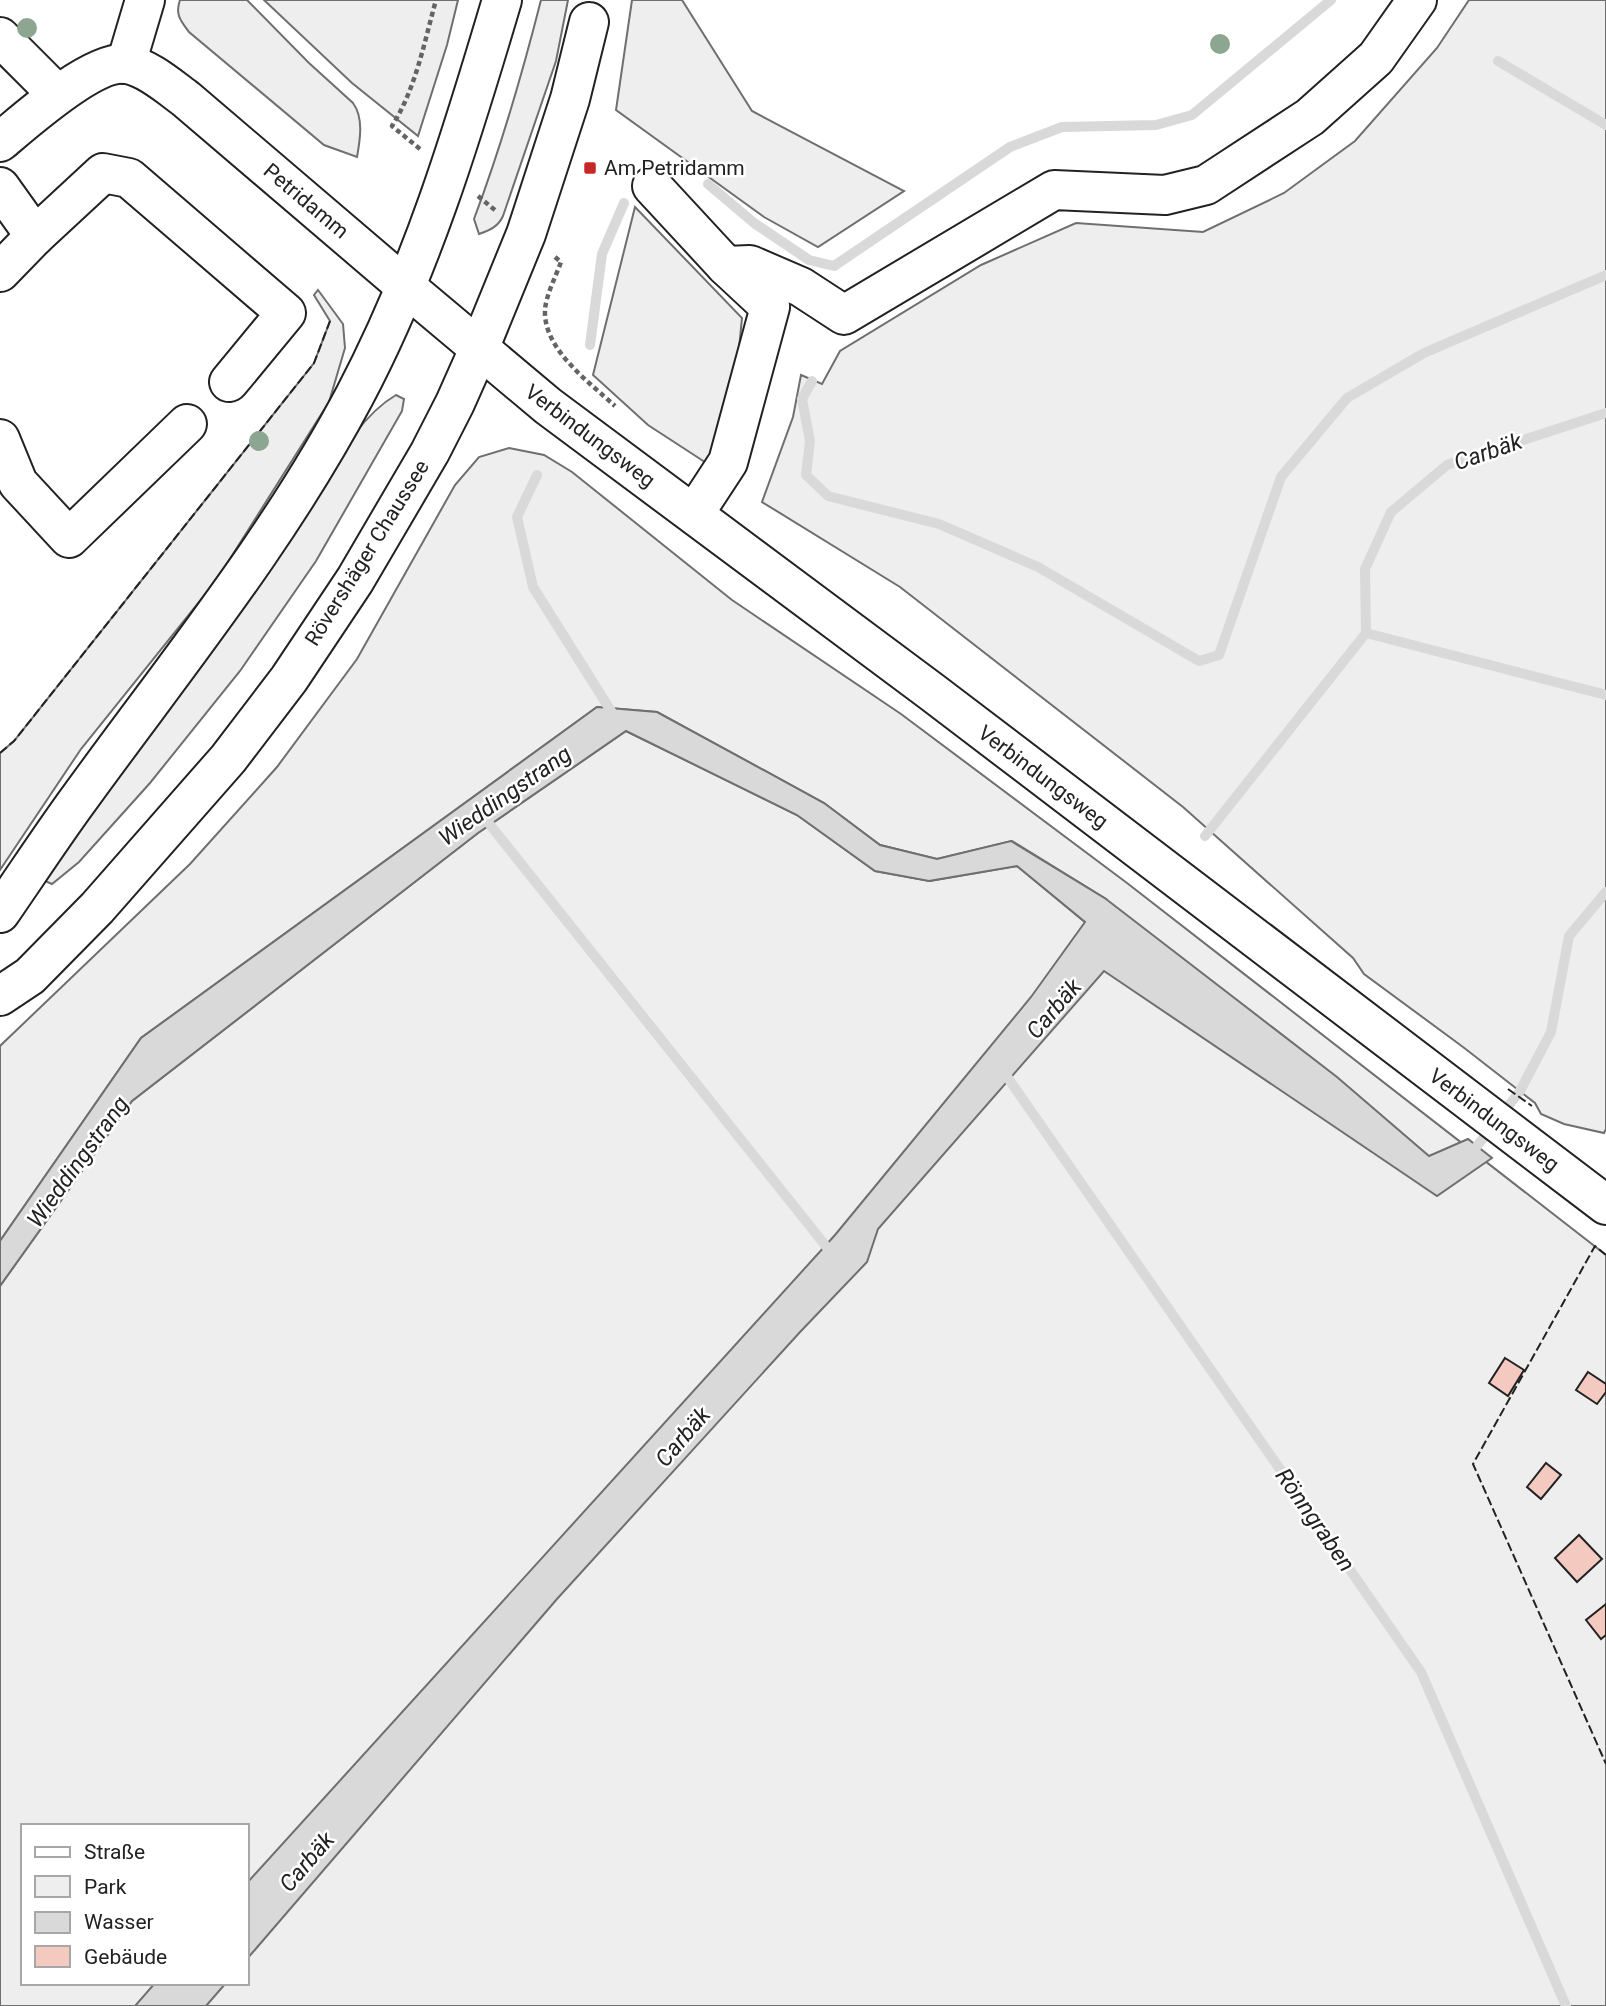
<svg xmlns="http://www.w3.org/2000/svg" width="1606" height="2006" viewBox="0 0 1606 2006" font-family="Roboto,sans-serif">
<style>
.green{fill:#eee;stroke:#6f6f6f;stroke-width:2;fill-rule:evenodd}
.water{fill:#d9d9d9;stroke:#6f6f6f;stroke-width:2}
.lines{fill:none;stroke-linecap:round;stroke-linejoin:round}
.stream{stroke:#d9d9d9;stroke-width:10}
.building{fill:#f3c9c0;stroke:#222;stroke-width:2}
.minor-casing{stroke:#222;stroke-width:42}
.major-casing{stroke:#222;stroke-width:42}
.path{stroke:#646464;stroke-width:4.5;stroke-dasharray:5 3.5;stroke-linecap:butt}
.minor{stroke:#fff;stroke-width:38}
.major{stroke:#fff;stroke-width:38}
.fence{stroke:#222;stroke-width:2;stroke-dasharray:9 3.5;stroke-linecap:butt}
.tree{fill:#8da692}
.poi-dot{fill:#c62828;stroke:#fff;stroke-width:2.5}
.labels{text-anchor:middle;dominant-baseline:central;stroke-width:5;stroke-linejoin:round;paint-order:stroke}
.poi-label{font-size:21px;fill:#222;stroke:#fff;text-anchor:start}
.street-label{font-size:21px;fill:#222;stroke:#fff}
.water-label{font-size:23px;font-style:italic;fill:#222;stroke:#fff}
</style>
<rect width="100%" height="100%" fill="#fff"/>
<g class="green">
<path d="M180 0H247L309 63 353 103C364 118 360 140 357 157L324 145 189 32C180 20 175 14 180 0Z"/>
<polygon points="264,0 458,0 447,45 418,136 352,83"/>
<path d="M541 0H568L556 61 503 216C498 227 490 230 479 234L474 219C501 147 522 75 541 0Z"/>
<polygon points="632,0 682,0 752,111 904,191 818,247 764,217 616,110"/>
<polygon points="1469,0 1606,0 1606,1129 1604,1133 1564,1124 1541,1114 1535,1103 1463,1047 1364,974 1353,958 1183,807 900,587 762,502 793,417 801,375 822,384 840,351 981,265 1076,223 1203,232 1284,193 1355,141 1437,48"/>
<polygon points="635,207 742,318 735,388 711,466 648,425 593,375"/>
<polygon points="318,290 343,324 345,348 329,402 216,581 81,749 0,870 0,753 14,741 314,363 330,321 314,295"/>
<path d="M396 395 404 399 402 411 316 561 240 671 150 783 79 862 52 884 43 880C126 763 211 647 294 529 324 487 351 421 396 395Z"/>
<path d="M509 448 544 455 572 472 732 600 901 714 1127 883 1606 1255V2006H0V1286L132 1101 478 833 626 731 797 815 875 871 930 881 1017 866 1085 922 1106 899 1012 841 937 859 880 845 824 803 657 712 597 707 141 1038 0 1241V1046L190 864 277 767 357 659 455 485 479 457ZM23 1826H247V1983H23Z"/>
</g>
<g class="water">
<polygon points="597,707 657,712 824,803 880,845 937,859 1011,841 1106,899 1337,1077 1429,1156 1468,1139 1492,1158 1437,1196 1104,971 878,1229 867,1262 801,1331 557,1599 247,1959 247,1883 835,1235 1031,997 1085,922 1017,866 929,881 875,871 797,815 626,731 478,833 132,1101 0,1286 0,1241 141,1038"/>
<polygon points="155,1983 226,1983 206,2006 135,2006"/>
</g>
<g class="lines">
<g class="stream">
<polyline points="1498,61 1606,125"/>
<polyline points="708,184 754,223 809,260 834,266 1010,147 1062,127 1156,125 1192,115 1331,0"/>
<polyline points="590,345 602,254 624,203"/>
<polyline points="812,381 802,399 810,441 806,475 828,496 939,524 1038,567 1199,661 1219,655 1281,477 1347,398 1424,353 1606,275"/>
<polyline points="537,475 517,517 533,587 616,719"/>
<polyline points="1366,633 1606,695"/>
<polyline points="483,816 833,1255"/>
<polyline points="1205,836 1366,633 1365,569 1391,512 1447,465 1606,413"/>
<polyline points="1001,1068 1421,1672 1566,2006"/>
<polyline points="1470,1155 1520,1091 1551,1032 1569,936 1606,892"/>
</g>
</g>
<g class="building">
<polygon points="1505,1358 1524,1370 1508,1396 1489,1383"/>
<polygon points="1588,1372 1606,1384 1606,1392 1597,1404 1576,1390"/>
<polygon points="1546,1463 1561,1475 1541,1499 1527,1487"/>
<polygon points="1579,1535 1602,1559 1577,1582 1555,1558"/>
<polygon points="1606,1604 1606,1635 1601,1639 1586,1620"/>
</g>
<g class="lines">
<defs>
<g id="minor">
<polyline points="0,37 57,94"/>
<polyline points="126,64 145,0"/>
<path d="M0 142C25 121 93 60 126 64 147 67 171 88 186 99L405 286"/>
<polyline points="652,186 726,266 750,265 801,287 844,315 1054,190 1165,195 1206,185 1310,117 1376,58 1417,0"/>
<polyline points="0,187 35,236 103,173 129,178 286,313 229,382"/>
<polyline points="0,272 35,236"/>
<polyline points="0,439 18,483 69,538 187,424"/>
<polyline points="694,514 728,462 770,307 726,266"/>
</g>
<g id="major">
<polyline points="405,286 548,406 932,692 1606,1205"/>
<path d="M0 913C27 874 53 834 81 796 176 665 279 539 355 395 421 270 462 135 502 0"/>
<polyline points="0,996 30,976 97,908 228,759 289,679 355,580 430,452 455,403 479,349 526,234 570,99 589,22"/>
</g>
</defs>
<use href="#minor" class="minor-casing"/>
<use href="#major" class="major-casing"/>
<g class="path">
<path d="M420 149 392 126C416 88 424 43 436 0"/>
<polyline points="478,196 496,211"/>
<path d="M555 257 561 262C556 276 546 295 545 310 543 349 589 382 615 406"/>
</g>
<use href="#minor" class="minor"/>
<use href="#major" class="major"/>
<g class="fence">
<polyline points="0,753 14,741 314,363 330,321"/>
<polyline points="1508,1089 1532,1106"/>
<polyline points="1606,1255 1595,1246 1473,1464 1606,1764"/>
</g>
</g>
<g class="tree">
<circle cx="27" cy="28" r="10"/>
<circle cx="1220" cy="44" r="10"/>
<circle cx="259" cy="441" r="10"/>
</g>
<rect class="poi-dot" x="583" y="161" width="14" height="14" rx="3.5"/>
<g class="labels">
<g class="poi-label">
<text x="604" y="168">Am Petridamm</text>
</g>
<g class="street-label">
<text transform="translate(306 201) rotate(40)">Petridamm</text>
<text transform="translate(590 436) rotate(37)">Verbindungsweg</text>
<text transform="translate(367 553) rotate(-58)">Rövershäger Chaussee</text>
<text transform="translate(1043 777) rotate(37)">Verbindungsweg</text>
<text transform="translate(1494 1120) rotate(37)">Verbindungsweg</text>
</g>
<g class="water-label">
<text transform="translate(1488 452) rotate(-19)">Carbäk</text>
<text transform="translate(505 796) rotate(-35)">Wieddingstrang</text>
<text transform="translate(1054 1009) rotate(-49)">Carbäk</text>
<text transform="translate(78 1162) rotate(-54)">Wieddingstrang</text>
<text transform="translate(683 1437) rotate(-49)">Carbäk</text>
<text transform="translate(1315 1520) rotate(55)">Rönngraben</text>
<text transform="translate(307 1862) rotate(-49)">Carbäk</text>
</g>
</g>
<rect x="21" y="1824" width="228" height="161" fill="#ffffff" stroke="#a7a7a7" stroke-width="2"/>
<rect x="35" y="1847" width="35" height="10" fill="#ffffff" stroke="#a7a7a7" stroke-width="2"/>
<text x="84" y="1859" font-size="21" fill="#222222">Straße</text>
<rect x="35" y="1876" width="35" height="21" fill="#eeeeee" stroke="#a7a7a7" stroke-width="2"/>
<text x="84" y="1894" font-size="21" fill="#222222">Park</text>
<rect x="35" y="1912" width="35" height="21" fill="#d9d9d9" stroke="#a7a7a7" stroke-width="2"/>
<text x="84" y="1929" font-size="21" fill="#222222">Wasser</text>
<rect x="35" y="1946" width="35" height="21" fill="#f3c9c0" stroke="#a7a7a7" stroke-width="2"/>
<text x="84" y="1964" font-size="21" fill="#222222">Gebäude</text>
</svg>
